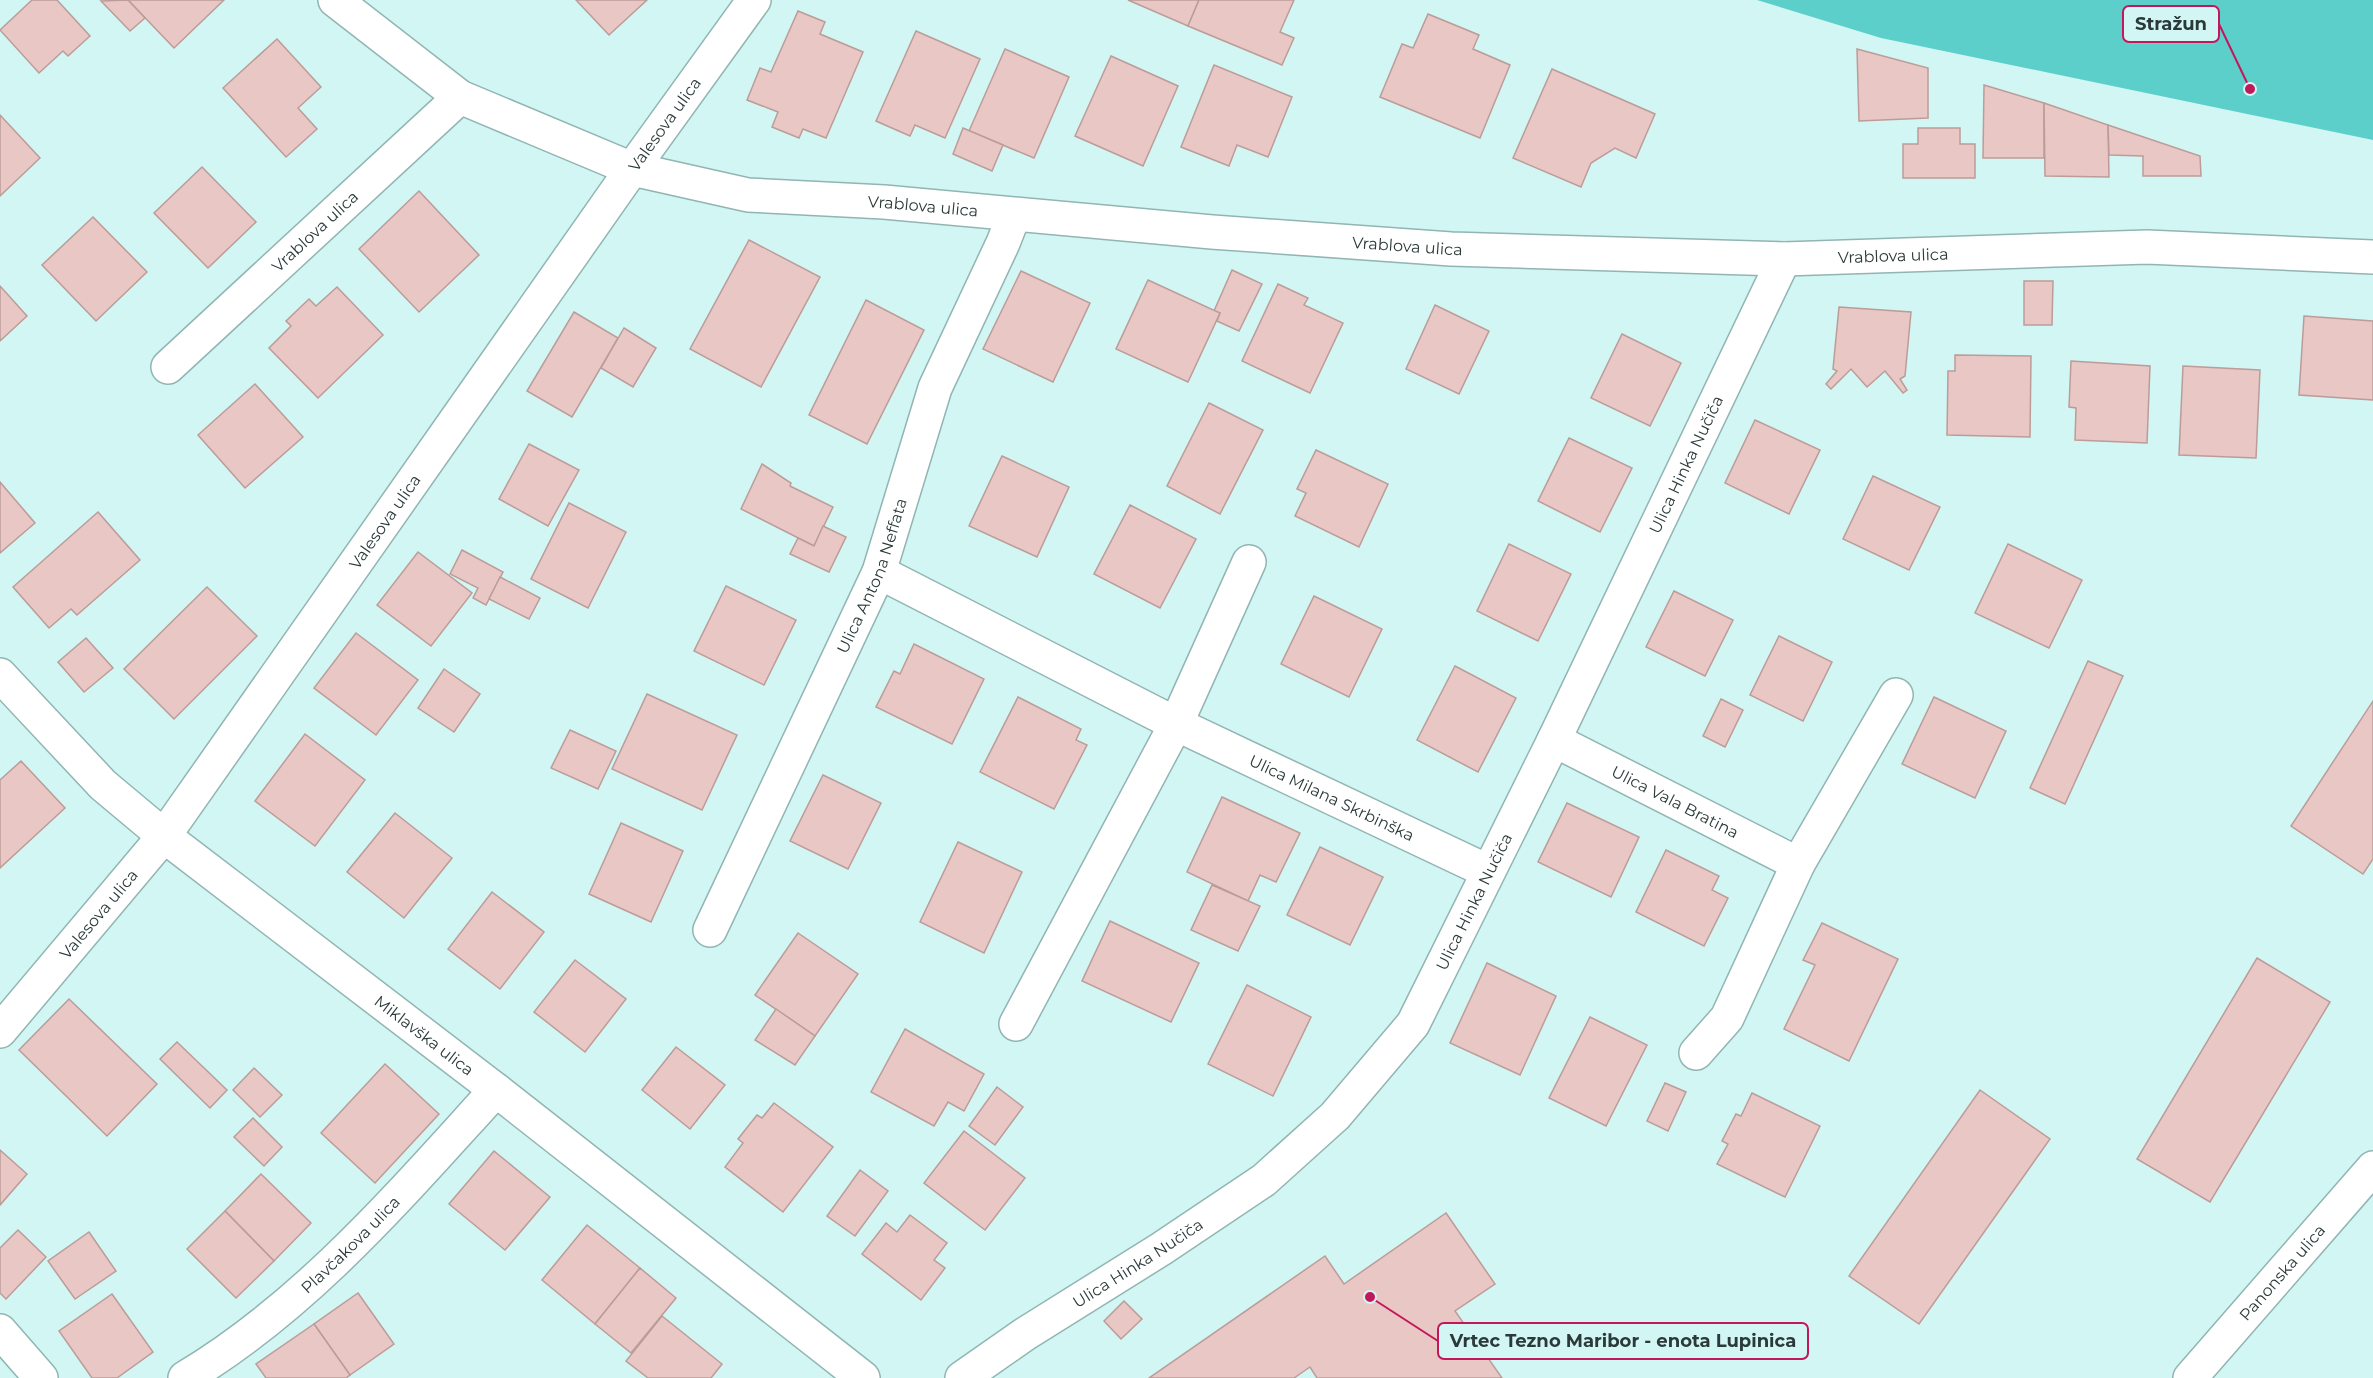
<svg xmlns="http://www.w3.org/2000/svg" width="2373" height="1378" viewBox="0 0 2373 1378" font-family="Montserrat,sans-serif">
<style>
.forest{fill:#5dcfcb}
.building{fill:#e8c7c4;stroke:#bc9c99;stroke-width:1.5}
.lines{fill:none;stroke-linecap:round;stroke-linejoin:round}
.minor-casing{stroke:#91b5b3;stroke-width:36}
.minor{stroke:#fff;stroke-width:33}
.labels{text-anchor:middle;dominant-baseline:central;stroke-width:4.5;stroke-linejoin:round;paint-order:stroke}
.street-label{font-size:16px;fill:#2b3939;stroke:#d1f6f4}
.leader{fill:none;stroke:#c2185b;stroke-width:2}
.callout-dot{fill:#c2185b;stroke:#d1f6f4;stroke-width:2}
.callout{fill:#d1f6f4;stroke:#c2185b;stroke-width:2}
.callout-label{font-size:18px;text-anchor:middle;font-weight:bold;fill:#2b3939}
</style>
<rect width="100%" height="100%" fill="#d1f6f4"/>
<polygon class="forest" points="1757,0 2373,0 2373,140 1881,38"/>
<g class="building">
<polygon points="32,0 57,0 90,36 68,56 63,51 39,73 0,30"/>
<polygon points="128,0 224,0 174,48"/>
<polygon points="128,0 145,18 130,31 101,1"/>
<polygon points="576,0 647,0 609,35"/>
<polygon points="1128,0 1199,0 1188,26"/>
<polygon points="1199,0 1294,0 1280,32 1294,38 1282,65 1188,26"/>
<polygon points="798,11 825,22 820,34 863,52 826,138 803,129 799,138 772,127 778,112 747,100 760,68 771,72"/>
<polygon points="1428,14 1479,35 1473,49 1510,65 1480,138 1380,97 1402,44 1413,48"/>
<polygon points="916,31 980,59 945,138 915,125 910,136 876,121"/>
<polygon points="277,39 321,87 298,108 317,129 286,157 223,88"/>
<polygon points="1005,49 1069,77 1034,158 969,131"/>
<polygon points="1857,49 1928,68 1928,118 1859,121"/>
<polygon points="1111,56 1178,86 1143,166 1075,136"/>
<polygon points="1214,65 1292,97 1268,157 1237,145 1229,166 1181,147"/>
<polygon points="1552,69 1655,114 1636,158 1615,148 1591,163 1581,187 1513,158"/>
<polygon points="1984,85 2044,103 2044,158 1983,158"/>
<polygon points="2044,103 2108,125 2109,177 2045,176"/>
<polygon points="0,115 40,158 0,196"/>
<polygon points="2108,125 2200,156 2201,176 2143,176 2143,156 2109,155"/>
<polygon points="963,128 1003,145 992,171 953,154"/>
<polygon points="1918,128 1960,128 1960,144 1975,144 1975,178 1903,178 1903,144 1918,144"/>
<polygon points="202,167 256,222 208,268 154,213"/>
<polygon points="419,191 479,255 419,312 359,249"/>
<polygon points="93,217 147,272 96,321 42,265"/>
<polygon points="749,240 820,277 761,387 690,349"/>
<polygon points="1232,270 1262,284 1239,331 1217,321 1220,313 1214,311"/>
<polygon points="1021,271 1090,303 1053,382 983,349"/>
<polygon points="1148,280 1220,313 1188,382 1116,349"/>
<polygon points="2024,281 2053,281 2052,325 2024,325"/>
<polygon points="1278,284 1308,298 1304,305 1343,323 1310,393 1242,361"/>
<polygon points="0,286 27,316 0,341"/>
<polygon points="337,287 383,335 318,398 269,348 291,326 286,321 309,299 316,306"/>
<polygon points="866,300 924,330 867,444 809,415"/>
<polygon points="1435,305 1489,331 1459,394 1406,369"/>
<polygon points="1839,307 1911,312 1905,376 1900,379 1907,390 1903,393 1885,371 1867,387 1851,369 1831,389 1826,384 1837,371 1833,369"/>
<polygon points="574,312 618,338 572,417 527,391"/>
<polygon points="2304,316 2373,321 2373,400 2299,395"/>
<polygon points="624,328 656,348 633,387 601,368"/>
<polygon points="1622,334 1681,363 1650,426 1591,398"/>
<polygon points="1955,355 2031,356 2030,437 1947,435 1948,371 1955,371"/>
<polygon points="2071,361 2150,366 2147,443 2075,440 2076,408 2069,407"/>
<polygon points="2183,366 2260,370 2256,458 2179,455"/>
<polygon points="255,384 303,437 245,488 198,435"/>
<polygon points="1209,403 1263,430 1220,514 1167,486"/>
<polygon points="1755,420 1820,450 1789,514 1725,483"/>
<polygon points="1569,438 1632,468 1600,532 1538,501"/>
<polygon points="529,444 579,470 548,526 499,499"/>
<polygon points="1316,450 1388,484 1359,547 1295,516 1306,493 1297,489"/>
<polygon points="1002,456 1069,487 1037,557 969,526"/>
<polygon points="762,464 791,483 790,486 833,507 814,546 741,509"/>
<polygon points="1873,476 1940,507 1909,570 1843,539"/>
<polygon points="0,482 35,523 0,553"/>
<polygon points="569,503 626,532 588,608 531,579"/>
<polygon points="1130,505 1196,539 1160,608 1094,574"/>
<polygon points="98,512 140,560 77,615 71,609 49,628 13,587"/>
<polygon points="823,526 846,537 829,572 790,554 798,538 814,546"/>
<polygon points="1509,544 1571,574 1538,641 1477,611"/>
<polygon points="2008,544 2082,580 2049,648 1975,613"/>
<polygon points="462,550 503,572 486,605 473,598 478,588 450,574"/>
<polygon points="418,552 472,593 431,646 377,605"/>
<polygon points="500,577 540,598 529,619 489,599"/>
<polygon points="726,586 796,620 764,685 694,651"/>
<polygon points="207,587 257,636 174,719 124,669"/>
<polygon points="1674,591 1733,620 1705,676 1646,647"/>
<polygon points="1314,596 1382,629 1349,697 1281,664"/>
<polygon points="356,633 418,680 376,735 314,688"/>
<polygon points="1779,636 1832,662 1803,721 1750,695"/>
<polygon points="86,638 113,668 84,692 58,662"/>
<polygon points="914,644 984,679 952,744 876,707 894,671 900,674"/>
<polygon points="2088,661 2123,676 2065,804 2030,788"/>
<polygon points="1455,666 1516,698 1478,772 1417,740"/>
<polygon points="444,669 480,694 454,732 418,708"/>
<polygon points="647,694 737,735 702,810 612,769"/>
<polygon points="1018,697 1081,729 1076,740 1087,745 1054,809 980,772"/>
<polygon points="1934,697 2006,731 1975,798 1902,764"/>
<polygon points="1721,699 1743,710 1725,747 1703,736"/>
<polygon points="2373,701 2373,859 2363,874 2291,826"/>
<polygon points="570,730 616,751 598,789 551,768"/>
<polygon points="305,734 365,780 315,846 255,801"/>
<polygon points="21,761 65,808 0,868 0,780"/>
<polygon points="823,775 881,803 848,869 790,841"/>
<polygon points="1222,797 1300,833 1276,882 1260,875 1248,901 1187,872"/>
<polygon points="1567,803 1639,837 1611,897 1538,862"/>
<polygon points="395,813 452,858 404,918 347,872"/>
<polygon points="621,823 683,851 651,922 589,894"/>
<polygon points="958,842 1022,872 984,953 920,922"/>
<polygon points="1320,847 1383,877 1350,945 1287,915"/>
<polygon points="1666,850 1719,876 1712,890 1728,898 1704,946 1636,912"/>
<polygon points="1212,885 1260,906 1238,951 1191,930"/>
<polygon points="492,892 544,932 500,989 448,949"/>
<polygon points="1110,921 1199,963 1171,1022 1082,981"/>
<polygon points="1822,923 1898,959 1849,1061 1784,1029 1815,965 1803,960"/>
<polygon points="798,933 858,974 815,1036 755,995"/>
<polygon points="2257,958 2330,1002 2210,1202 2137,1159"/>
<polygon points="575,960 626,999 585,1052 534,1012"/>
<polygon points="1487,963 1556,996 1520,1075 1450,1043"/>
<polygon points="1247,985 1311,1017 1273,1096 1208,1064"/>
<polygon points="69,999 157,1084 107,1136 19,1050"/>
<polygon points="776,1009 815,1036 795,1065 755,1040"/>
<polygon points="1590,1017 1647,1045 1606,1126 1549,1098"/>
<polygon points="905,1029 984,1074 964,1111 948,1102 934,1126 871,1092"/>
<polygon points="177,1042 227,1090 210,1108 160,1059"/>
<polygon points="676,1047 725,1085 690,1129 642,1090"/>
<polygon points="385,1064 439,1114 375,1183 321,1133"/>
<polygon points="254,1068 282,1095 260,1117 233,1090"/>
<polygon points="1665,1083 1686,1092 1668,1131 1647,1121"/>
<polygon points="997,1087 1023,1107 995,1145 969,1126"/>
<polygon points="1980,1090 2050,1139 1919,1324 1849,1276"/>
<polygon points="1752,1093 1820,1126 1785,1197 1717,1164 1728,1144 1722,1141 1736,1114 1741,1116"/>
<polygon points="774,1103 833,1147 783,1212 725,1167 743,1143 738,1139 757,1115 762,1118"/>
<polygon points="253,1118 282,1147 264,1166 234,1137"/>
<polygon points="964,1131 1025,1178 985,1230 924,1183"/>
<polygon points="0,1150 27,1174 0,1205"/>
<polygon points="494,1151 550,1197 505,1250 449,1204"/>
<polygon points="860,1170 888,1191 855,1236 827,1216"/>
<polygon points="261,1174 311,1223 274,1261 225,1211"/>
<polygon points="225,1211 274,1261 236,1298 187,1249"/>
<polygon points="1446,1213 1495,1284 1455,1311 1502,1378 1317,1378 1310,1367 1294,1378 1149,1378 1325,1256 1344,1284"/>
<polygon points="910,1215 947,1243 934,1260 945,1268 921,1300 862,1254 886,1223 897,1232"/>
<polygon points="587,1225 640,1268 595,1324 542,1280"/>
<polygon points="18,1230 46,1257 6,1299 0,1293 0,1248"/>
<polygon points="89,1232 116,1271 75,1299 48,1261"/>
<polygon points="640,1268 676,1298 631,1353 595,1324"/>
<polygon points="358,1293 394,1344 350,1375 314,1324"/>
<polygon points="112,1294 153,1352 117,1378 92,1378 59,1331"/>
<polygon points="1124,1301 1142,1319 1121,1339 1104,1321"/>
<polygon points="662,1316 722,1364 711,1378 648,1378 626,1361"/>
<polygon points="314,1324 350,1375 346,1378 266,1378 256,1364"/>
</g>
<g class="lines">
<defs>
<g id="minor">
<path id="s1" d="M335 0 460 97 632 169 748 195 884 202 1212 232 1451 249 1784 259 2147 247 2373 257"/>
<path id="s2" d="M168 367 460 97"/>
<path id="s3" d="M879 572 1176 724 1487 871"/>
<path id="s4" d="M0 675 103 785 164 836 496 1090 863 1378"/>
<path id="s5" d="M1554 740 1798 864"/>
<path id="s6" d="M710 930 879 572 935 388 1003 243 1014 215"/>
<polyline points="1016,1024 1176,724 1249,562"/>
<path id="s7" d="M0 1031 164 836 632 169 754 0"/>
<polyline points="1696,1053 1727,1018 1798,864 1896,695"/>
<polyline points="0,1331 41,1378"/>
<path id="s8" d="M185 1378C307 1305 401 1194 496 1090"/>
<path id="s9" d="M962 1378 1025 1334 1161 1249 1264 1180 1335 1116 1413 1024 1554 740 1784 259"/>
<path id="s10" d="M2190 1378 2373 1168"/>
</g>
</defs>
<use href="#minor" class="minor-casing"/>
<use href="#minor" class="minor"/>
</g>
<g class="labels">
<g class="street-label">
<text stroke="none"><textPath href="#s7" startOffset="1125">Valesova ulica</textPath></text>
<text stroke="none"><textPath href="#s1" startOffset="639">Vrablova ulica</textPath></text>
<text stroke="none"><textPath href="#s2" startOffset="200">Vrablova ulica</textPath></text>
<text stroke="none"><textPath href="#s1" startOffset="1125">Vrablova ulica</textPath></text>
<text stroke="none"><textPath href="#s1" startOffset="1611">Vrablova ulica</textPath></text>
<text stroke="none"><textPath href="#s9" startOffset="1200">Ulica Hinka Nučiča</textPath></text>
<text stroke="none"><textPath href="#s7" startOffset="639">Valesova ulica</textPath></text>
<text stroke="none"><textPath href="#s6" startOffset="390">Ulica Antona Neffata</textPath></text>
<text stroke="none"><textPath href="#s3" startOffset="506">Ulica Milana Skrbinška</textPath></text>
<text stroke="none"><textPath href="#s5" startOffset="136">Ulica Vala Bratina</textPath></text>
<text stroke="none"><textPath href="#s9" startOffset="714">Ulica Hinka Nučiča</textPath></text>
<text stroke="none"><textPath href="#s7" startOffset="153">Valesova ulica</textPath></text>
<text stroke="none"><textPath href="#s4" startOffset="558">Miklavška ulica</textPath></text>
<text stroke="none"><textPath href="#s8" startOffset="213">Plavčakova ulica</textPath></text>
<text stroke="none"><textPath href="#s9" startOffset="210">Ulica Hinka Nučiča</textPath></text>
<text stroke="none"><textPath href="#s10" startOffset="140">Panonska ulica</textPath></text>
</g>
</g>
<path class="leader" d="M2250 89L2219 24M1370 1297L1438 1341"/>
<g class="callout-dot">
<circle cx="2250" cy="89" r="6"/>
<circle cx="1370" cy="1297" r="6"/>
</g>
<g class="callout">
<rect x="2123" y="6" width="96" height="36" rx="6"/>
<rect x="1438" y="1323" width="370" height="36" rx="6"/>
</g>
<g class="callout-label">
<text x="2171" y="30">Stražun</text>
<text x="1623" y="1347">Vrtec Tezno Maribor - enota Lupinica</text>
</g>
</svg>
